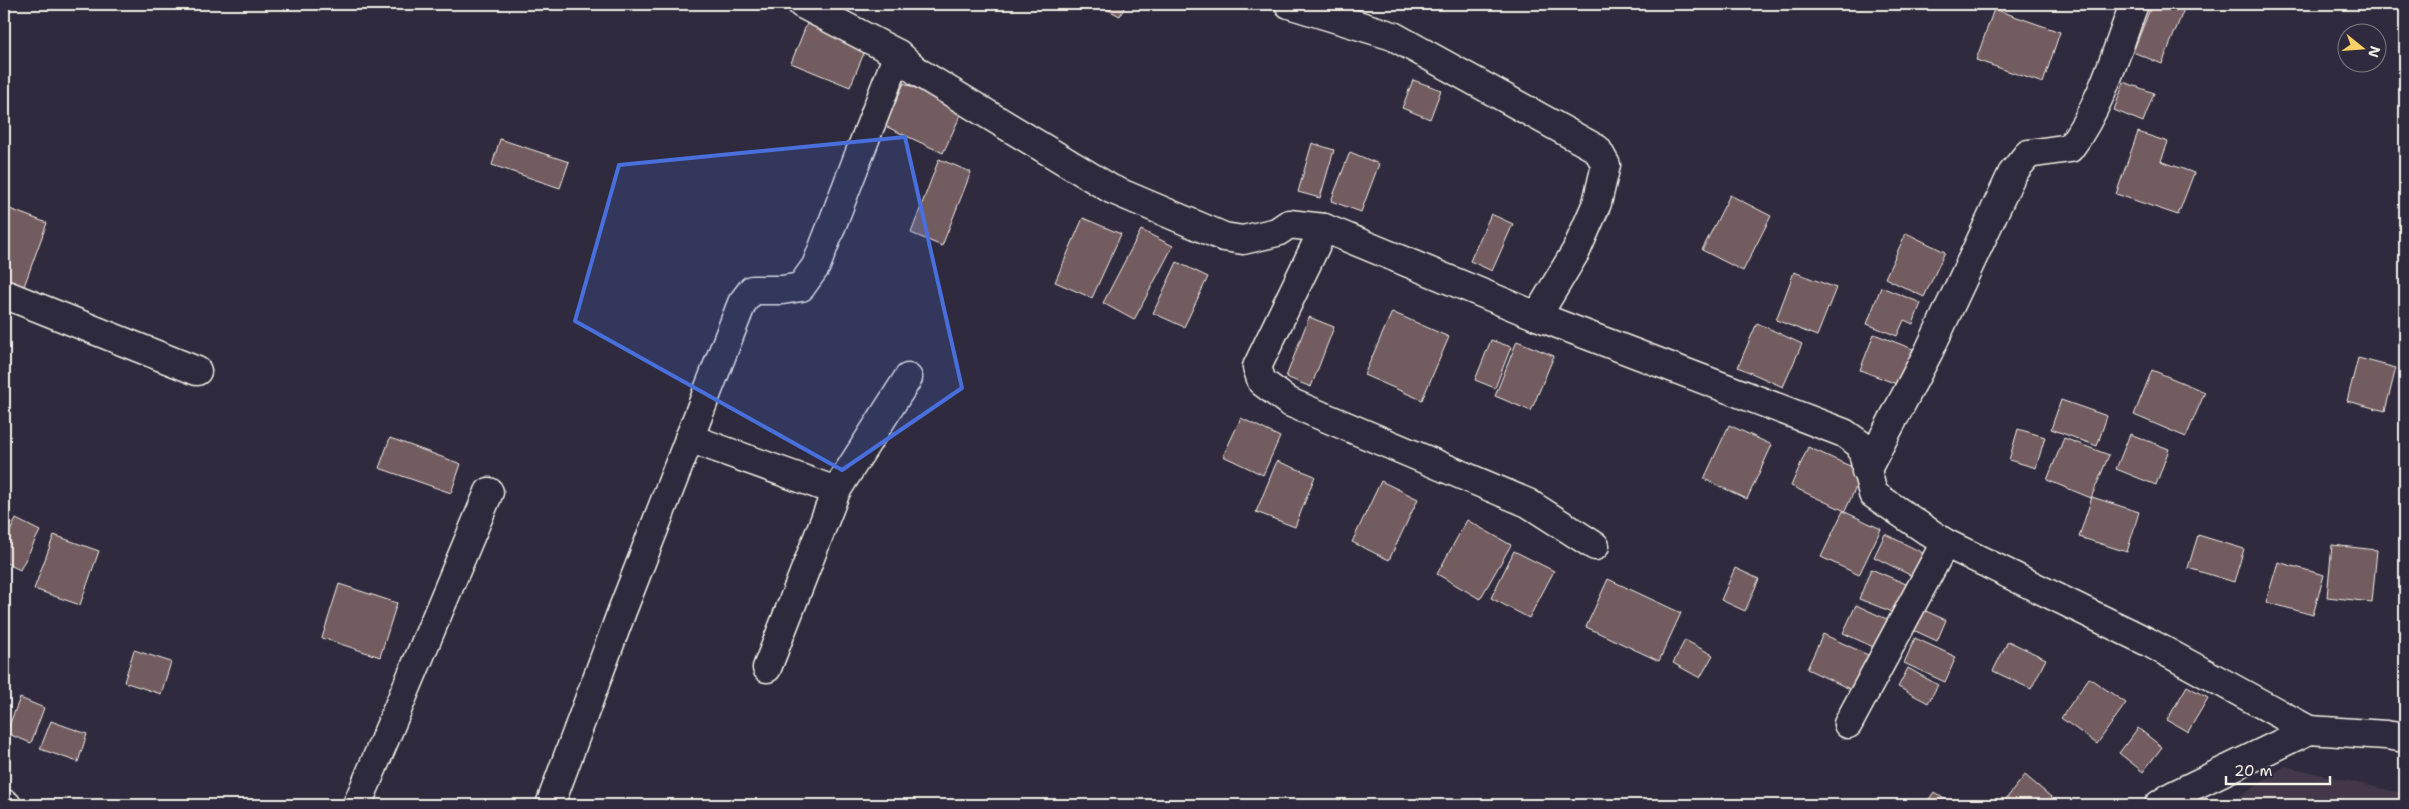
<svg xmlns="http://www.w3.org/2000/svg" width="2409" height="809" viewBox="0 0 2409 809" font-family="'Shantell Sans',sans-serif">
<style>
.built{fill:#433948}
.building{fill:#735c61;stroke:#f4f1e8}
.lines{fill:none;stroke-linecap:round;stroke-linejoin:round}
.street-casing{stroke:#f4f1e8;stroke-width:31}
.street{stroke:#2f2a3d;stroke-width:28}
.marked{fill:#486fdb;fill-opacity:0.2;stroke:#486fdb;stroke-width:4;stroke-linejoin:round}
</style>
<rect width="100%" height="100%" fill="#2f2a3d"/>
<filter id="ink" filterUnits="userSpaceOnUse"><feTurbulence type="fractalNoise" baseFrequency=".02" numOctaves="2"/><feDisplacementMap in="SourceGraphic" scale="10" xChannelSelector="R" yChannelSelector="G"/><feConvolveMatrix kernelMatrix="1 2 1 2 8 2 1 2 1" color-interpolation-filters="sRGB"/></filter>
<g filter="url(#ink)">
<polygon class="built" points="2285,766 2405,794 2405,805 2226,805"/>
<g class="building">
<polygon points="1096,4 1126,4 1120,16"/>
<polygon points="2152,4 2186,4 2162,64 2133,52"/>
<polygon points="1994,9 2060,32 2043,83 1976,60"/>
<polygon points="810,16 869,41 850,87 791,63"/>
<polygon points="1413,80 1441,90 1430,119 1402,108"/>
<polygon points="2124,82 2154,93 2143,122 2114,110"/>
<polygon points="904,83 963,110 943,153 885,126"/>
<polygon points="2138,132 2168,142 2161,161 2194,173 2178,215 2116,194"/>
<polygon points="500,139 569,162 560,188 492,165"/>
<polygon points="1312,143 1334,150 1320,198 1298,192"/>
<polygon points="1350,152 1379,164 1361,212 1331,201"/>
<polygon points="939,159 971,172 942,246 911,233"/>
<polygon points="1730,195 1771,216 1743,271 1702,250"/>
<polygon points="7,208 47,223 23,289 4,282 4,218"/>
<polygon points="1491,214 1513,224 1492,271 1470,261"/>
<polygon points="1083,218 1121,234 1092,298 1055,282"/>
<polygon points="1141,230 1173,246 1134,320 1103,303"/>
<polygon points="1906,233 1945,252 1924,297 1885,278"/>
<polygon points="1177,262 1208,277 1184,327 1153,313"/>
<polygon points="1794,272 1836,288 1817,336 1776,320"/>
<polygon points="1881,287 1921,303 1913,324 1904,320 1897,336 1867,324"/>
<polygon points="1392,312 1449,337 1422,400 1364,375"/>
<polygon points="1309,317 1334,327 1311,387 1286,377"/>
<polygon points="1757,323 1802,344 1783,387 1738,367"/>
<polygon points="1874,334 1913,349 1899,385 1860,370"/>
<polygon points="1491,340 1511,347 1495,388 1475,380"/>
<polygon points="1517,341 1554,356 1531,411 1495,396"/>
<polygon points="2358,358 2396,368 2385,411 2347,401"/>
<polygon points="2152,370 2205,392 2186,437 2134,415"/>
<polygon points="2061,400 2107,416 2097,446 2051,429"/>
<polygon points="1241,418 1280,437 1263,475 1223,456"/>
<polygon points="1729,425 1772,445 1747,499 1704,479"/>
<polygon points="2018,429 2045,437 2036,468 2009,460"/>
<polygon points="2130,434 2169,449 2156,485 2116,469"/>
<polygon points="390,438 461,464 451,493 379,468"/>
<polygon points="2064,438 2109,455 2091,498 2047,480"/>
<polygon points="1808,447 1863,472 1845,511 1791,486"/>
<polygon points="1277,461 1315,476 1295,527 1256,512"/>
<polygon points="1381,481 1418,499 1389,560 1352,542"/>
<polygon points="2092,497 2139,512 2127,552 2079,537"/>
<polygon points="1843,511 1881,529 1859,575 1821,557"/>
<polygon points="16,519 40,531 20,570 4,562 4,544"/>
<polygon points="1467,520 1511,545 1480,599 1437,574"/>
<polygon points="1885,534 1927,555 1916,578 1874,557"/>
<polygon points="54,535 99,551 80,605 34,589"/>
<polygon points="2198,535 2244,549 2234,582 2188,568"/>
<polygon points="2332,545 2377,550 2372,602 2327,597"/>
<polygon points="1514,551 1554,571 1529,618 1491,598"/>
<polygon points="2278,562 2324,575 2313,615 2266,602"/>
<polygon points="1735,568 1759,579 1745,611 1721,600"/>
<polygon points="1871,569 1906,584 1895,613 1859,599"/>
<polygon points="1608,579 1681,613 1659,661 1586,627"/>
<polygon points="339,584 397,603 380,657 322,638"/>
<polygon points="1856,605 1893,622 1880,650 1843,633"/>
<polygon points="1919,608 1946,620 1937,641 1909,628"/>
<polygon points="1823,634 1868,655 1852,690 1807,669"/>
<polygon points="1915,638 1956,657 1945,682 1904,663"/>
<polygon points="1685,640 1713,655 1700,678 1673,663"/>
<polygon points="2008,641 2046,659 2031,689 1993,671"/>
<polygon points="134,650 171,662 161,694 124,682"/>
<polygon points="1908,668 1938,685 1928,703 1898,687"/>
<polygon points="2089,678 2126,703 2097,744 2061,718"/>
<polygon points="2187,686 2208,698 2188,732 2167,720"/>
<polygon points="20,698 44,708 31,743 6,733"/>
<polygon points="51,721 87,734 78,762 40,749"/>
<polygon points="2138,728 2162,747 2143,772 2119,753"/>
<polygon points="2025,775 2057,802 2055,805 2014,805 2006,799"/>
<polygon points="1934,792 1953,805 1925,805"/>
</g>
<g class="lines">
<defs>
<g id="street">
<polyline points="802,4 898,54 918,72 1111,189 1224,237 1243,240 1277,232 1289,224 1324,228 1537,316 1844,433 1861,445 1873,494 1945,543 2148,642 2309,730"/>
<polyline points="1289,4 1393,36 1597,149 1606,165 1597,203 1576,251 1537,316"/>
<polyline points="1324,228 1257,367 1262,382 1289,402 1528,503 1595,546"/>
<polyline points="4,294 197,371"/>
<polyline points="689,438 836,491"/>
<path d="M1866 471 1929 351 2012 174 2028 154 2070 148C2101 106 2116 53 2134 4"/>
<polyline points="767,668 836,491 908,378"/>
<polyline points="1848,724 1945,543"/>
<polyline points="4,804 7,805"/>
<polyline points="357,805 489,492"/>
<polyline points="550,805 622,611 742,303 752,290 782,290 801,287 816,266 898,54"/>
<polyline points="2159,805 2174,795 2309,730 2386,735 2405,738"/>
</g>
</defs>
<use href="#street" class="street-casing"/>
<use href="#street" class="street"/>
</g>
</g>
<path class="marked" d="M905 137 962 388 842 470 575 321 619 165Z"/>
<rect width="2409" height="809" fill="none" stroke="#2f2a3d" stroke-width="20"/>
<rect x="10" y="10" width="2389" height="789" fill="none" stroke="#f4f1e8" stroke-width="2" filter="url(#ink)"/>
<g transform="translate(2362 48) rotate(107)"><circle r="24" fill="#2f2a3d" stroke="#7e7a81"/>
<path d="M0-4L9 19L0 12L-9 19Z" fill="#ffd166"/>
<text y="-8" font-size="14" font-weight="bold" text-anchor="middle" fill="#f4f1e8">N</text>
</g>
<path d="M2226 776v8h104v-8" fill="none" stroke="#f4f1e8" stroke-width="2.5"/>
<text x="2234" y="776" font-size="15" fill="#f4f1e8" stroke="#2f2a3d" stroke-width="4" paint-order="stroke">20 m</text>
</svg>
